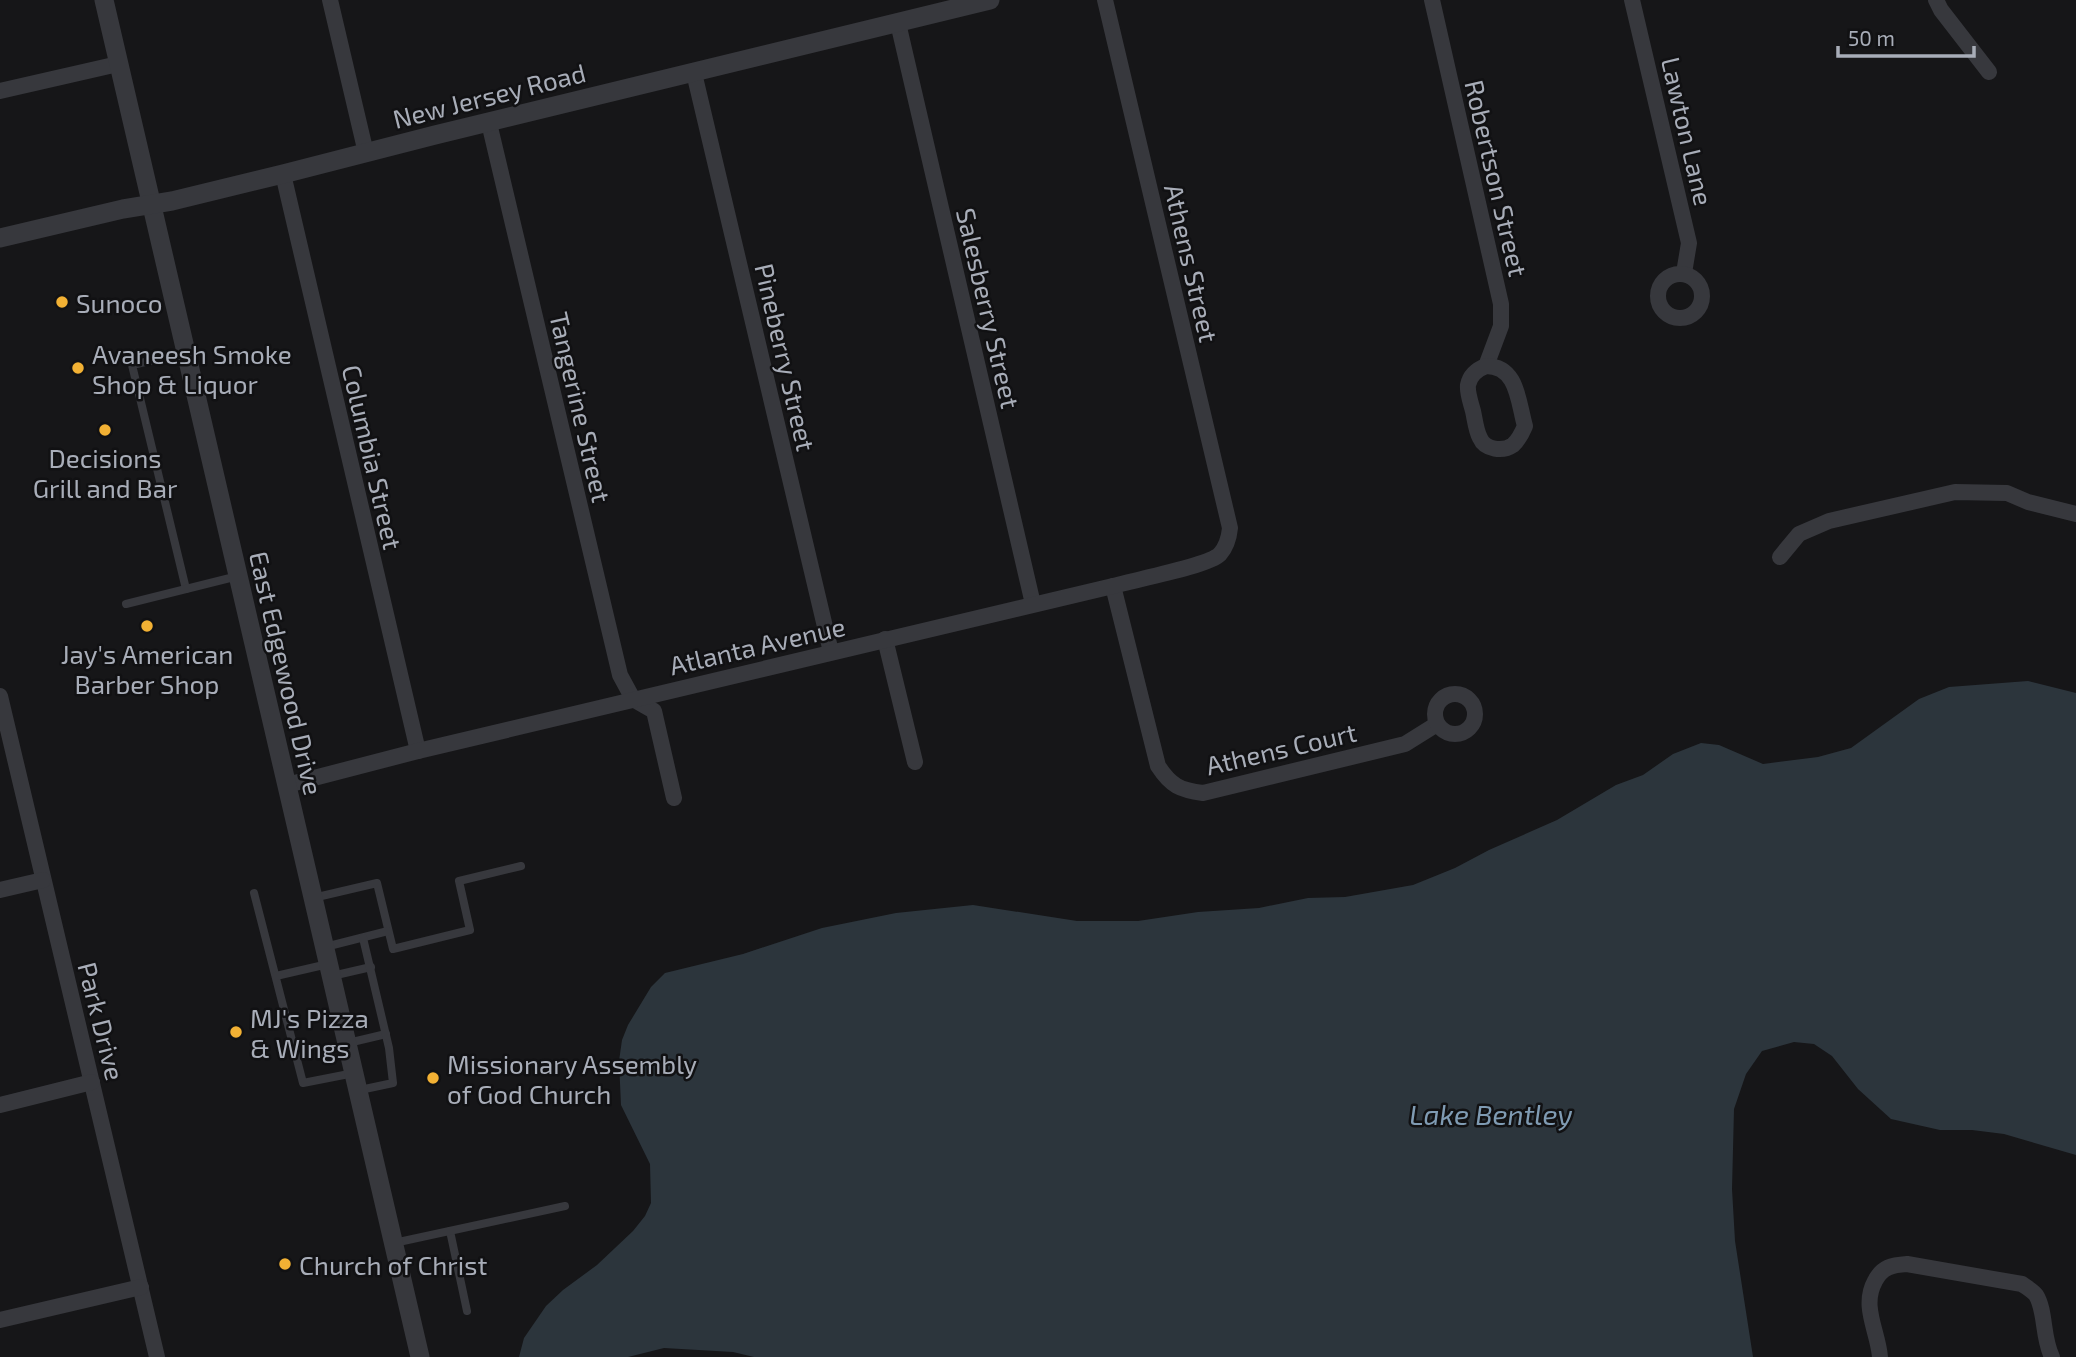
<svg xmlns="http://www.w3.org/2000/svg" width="2076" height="1357" viewBox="0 0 2076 1357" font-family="'Exo 2',sans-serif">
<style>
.water{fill:#2c353c}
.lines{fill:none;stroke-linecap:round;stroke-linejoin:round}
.service{stroke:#37383d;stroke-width:8}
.minor{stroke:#37383d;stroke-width:16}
.tertiary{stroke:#37383d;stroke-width:19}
.poi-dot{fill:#f2b134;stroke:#111113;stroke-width:2.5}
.labels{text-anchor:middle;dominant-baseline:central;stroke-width:5;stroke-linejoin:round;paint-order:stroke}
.street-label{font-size:26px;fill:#a8adb8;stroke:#111113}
.poi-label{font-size:26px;fill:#a8adb8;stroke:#111113;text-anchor:start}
.water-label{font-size:28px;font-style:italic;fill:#7f9bb3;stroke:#111113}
</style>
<rect width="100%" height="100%" fill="#161618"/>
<polygon class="water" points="2028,681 2076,693 2076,1155 2004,1134 1972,1130 1940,1130 1891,1119 1858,1089 1832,1056 1814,1044 1794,1042 1762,1051 1746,1074 1734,1109 1732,1189 1735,1241 1753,1357 754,1357 733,1352 664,1348 628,1357 519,1357 524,1338 546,1306 563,1290 597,1265 633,1231 645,1216 651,1203 650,1164 621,1105 619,1061 622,1040 628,1025 651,987 665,973 743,954 822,928 896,913 973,905 1077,921 1138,921 1198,912 1259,908 1308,898 1345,897 1413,885 1455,868 1489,850 1557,820 1616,785 1643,775 1673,754 1701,743 1719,745 1763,764 1818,757 1851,748 1919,699 1949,687"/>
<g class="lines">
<g class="service">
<polyline points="185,353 132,365 186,589"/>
<polyline points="126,604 238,576"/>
<polyline points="254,893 303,1083 354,1073"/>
<polyline points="313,898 377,883 393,949 470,930 459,881 521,866"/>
<polyline points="325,947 388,931"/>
<polyline points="276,976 328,964"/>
<polyline points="332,976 371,967"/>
<polyline points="348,1043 386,1034"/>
<polyline points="360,1090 393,1083 389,1048 363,938"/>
<polyline points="450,1231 467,1311"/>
<polyline points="394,1243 565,1206"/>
</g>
<g class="minor">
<polyline points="330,0 366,153"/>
<polyline points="1432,0 1501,304 1501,326 1486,366"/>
<polyline points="1632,0 1689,243 1684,273"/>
<polyline points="1936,0 1941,10 1989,72"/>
<polyline points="898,23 1033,604"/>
<polyline points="694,73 831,652"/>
<polyline points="0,91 118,64"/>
<polyline points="489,123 620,675 633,699 654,711 674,798"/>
<polyline points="283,174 418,751"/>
<circle cx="1680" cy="296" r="22"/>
<path d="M1486 366C1518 366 1518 402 1525 426 1522 433 1519 440 1513 445 1503 452 1485 450 1480 438 1476 431 1475 420 1473 411 1471 403 1467 393 1468 385 1470 375 1478 369 1486 366Z"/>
<polyline points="1780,557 1799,534 1829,521 1955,492 2007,493 2028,502 2076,514"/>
<path d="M1113 586 1158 766C1171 786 1180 790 1203 793L1405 744 1437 724"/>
<polyline points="885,639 915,762"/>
<circle cx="1455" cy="714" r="20"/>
<polyline points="0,696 157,1357"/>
<path d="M287 785 418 751 1113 586C1133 580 1209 566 1220 554 1227 546 1229 538 1230 528L1105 0"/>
<polyline points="0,890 43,880"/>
<polyline points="0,1105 92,1082"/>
<polyline points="0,1320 141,1287"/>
<path d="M1880 1357C1878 1331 1861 1306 1875 1281 1882 1267 1892 1265 1907 1264L2022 1284C2026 1287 2033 1291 2036 1295 2046 1311 2042 1337 2052 1357"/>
</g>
<g class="tertiary">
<polyline points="104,0 420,1357"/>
<polyline points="0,238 123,209 172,201 283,174 435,135 990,0"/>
</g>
</g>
<g class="poi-dot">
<circle cx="62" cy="302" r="7"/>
<circle cx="78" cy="368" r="7"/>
<circle cx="105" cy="430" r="7"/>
<circle cx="147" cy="626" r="7"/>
<circle cx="236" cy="1032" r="7"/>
<circle cx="433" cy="1078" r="7"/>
<circle cx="285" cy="1264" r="7"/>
</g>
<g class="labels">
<g class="street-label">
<text transform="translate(489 95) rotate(-14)">New Jersey Road</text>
<text transform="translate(1688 131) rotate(77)">Lawton Lane</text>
<text transform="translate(1497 178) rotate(77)">Robertson Street</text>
<text transform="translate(1192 263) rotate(77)">Athens Street</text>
<text transform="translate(989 308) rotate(77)">Salesberry Street</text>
<text transform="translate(786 357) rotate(77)">Pineberry Street</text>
<text transform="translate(581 407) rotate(77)">Tangerine Street</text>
<text transform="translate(373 457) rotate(77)">Columbia Street</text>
<text transform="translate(757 645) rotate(-13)">Atlanta Avenue</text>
<text transform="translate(287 673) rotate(77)">East Edgewood Drive</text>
<text transform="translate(1281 748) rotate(-13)">Athens Court</text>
<text transform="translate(102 1021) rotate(76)">Park Drive</text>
</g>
<g class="poi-label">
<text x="76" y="302">Sunoco</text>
<text x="92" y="353">Avaneesh Smoke<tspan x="92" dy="30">Shop &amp; Liquor</tspan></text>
<text x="105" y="457" text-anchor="middle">Decisions<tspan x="105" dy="30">Grill and Bar</tspan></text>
<text x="147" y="653" text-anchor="middle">Jay's American<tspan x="147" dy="30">Barber Shop</tspan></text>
<text x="250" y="1017">MJ's Pizza<tspan x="250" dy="30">&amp; Wings</tspan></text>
<text x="447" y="1063">Missionary Assembly<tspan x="447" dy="30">of God Church</tspan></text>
<text x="299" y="1264">Church of Christ</text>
</g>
<g class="water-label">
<text x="1491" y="1114">Lake Bentley</text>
</g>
</g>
<path d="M1838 46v10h136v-10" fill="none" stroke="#a8adb8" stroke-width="3.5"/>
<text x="1848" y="46" font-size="21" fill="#a8adb8" stroke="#111113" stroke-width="5" paint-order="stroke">50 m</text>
</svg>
